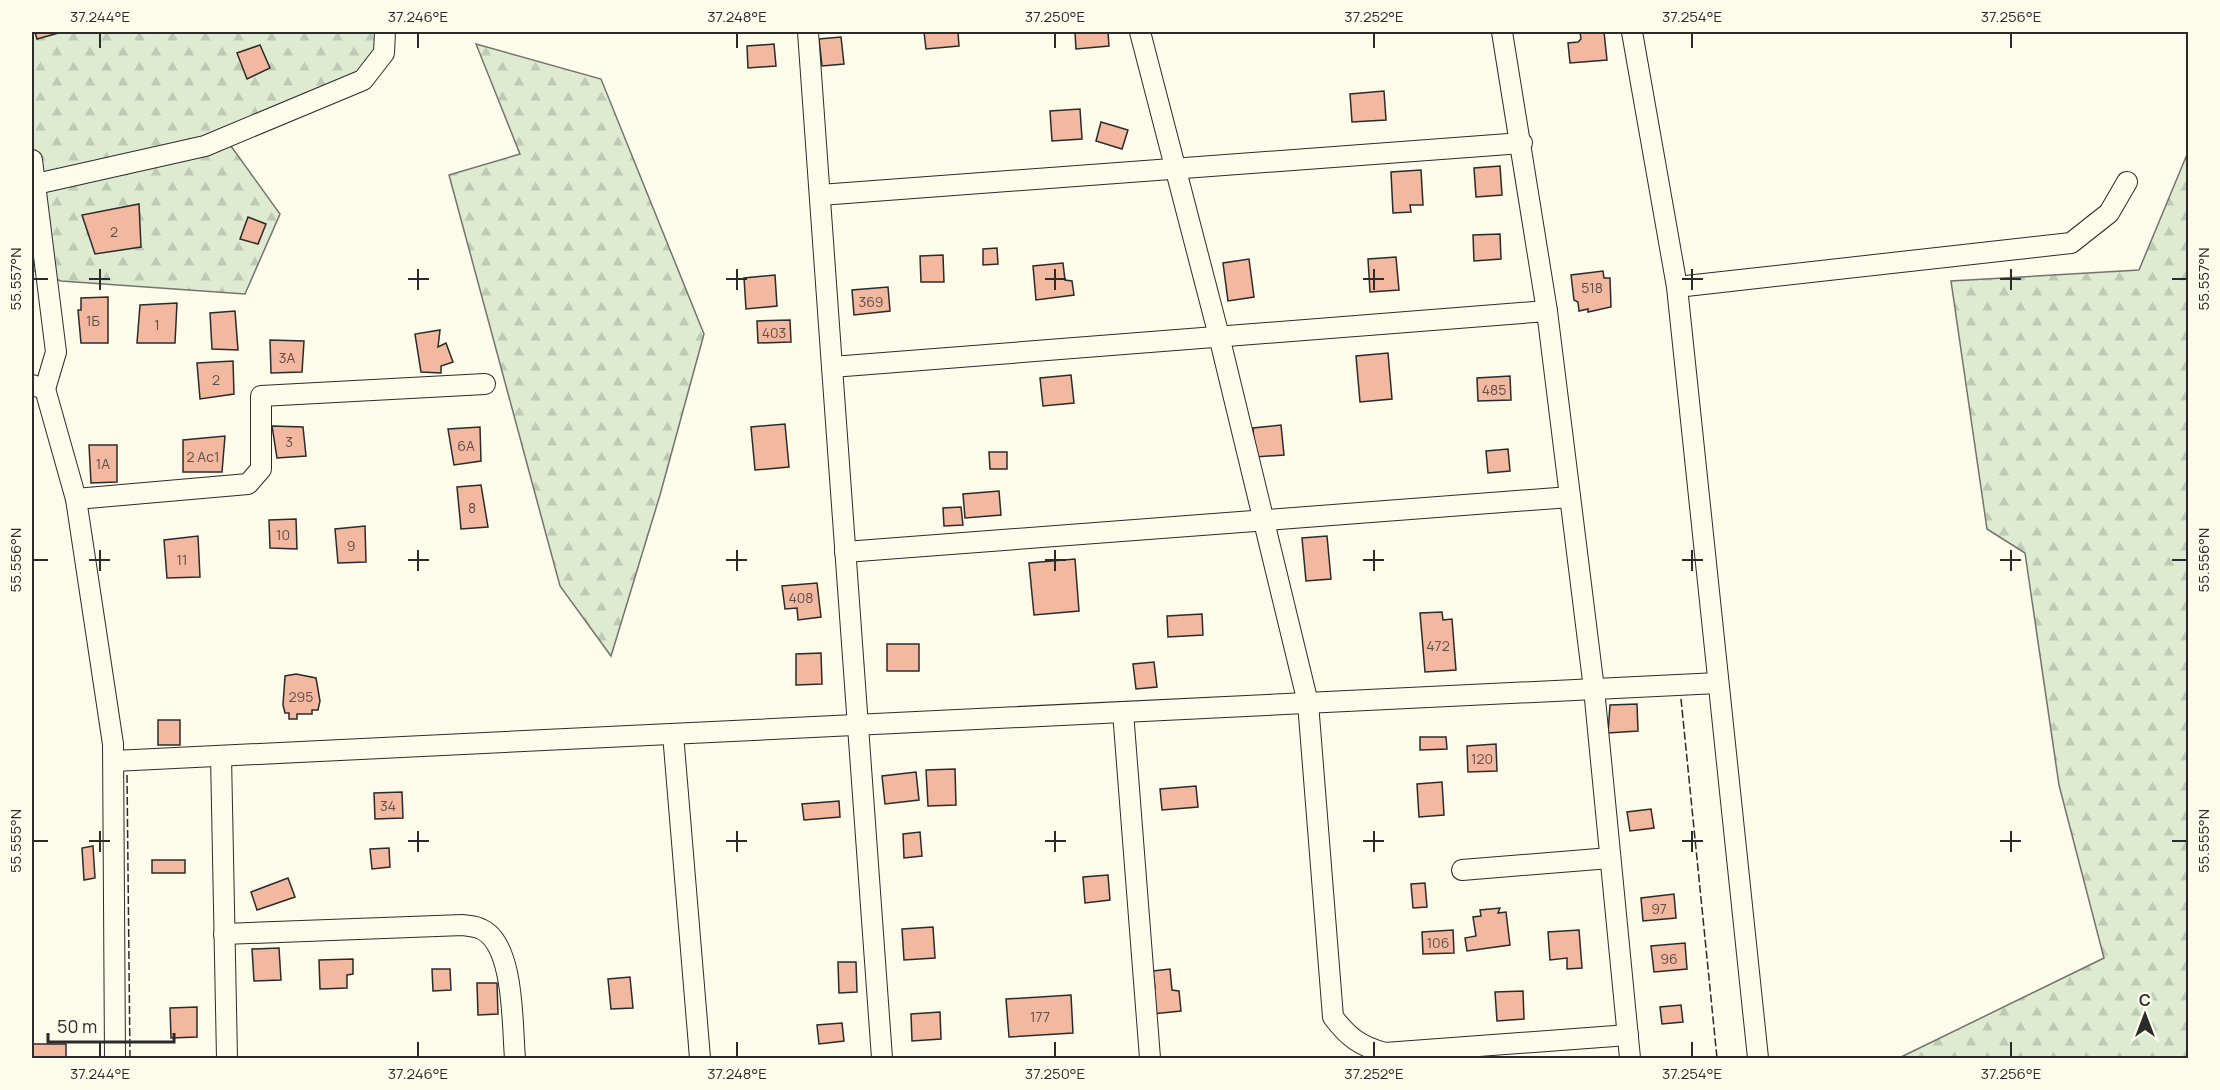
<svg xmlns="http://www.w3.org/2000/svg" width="2220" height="1090" viewBox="0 0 2220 1090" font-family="Manrope,sans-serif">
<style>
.forest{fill:url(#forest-firs);stroke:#74746e;stroke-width:1.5}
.building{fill:#f2b8a0;stroke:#2b2b2b;stroke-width:1.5}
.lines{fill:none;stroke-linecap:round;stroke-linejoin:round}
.minor-casing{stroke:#2b2b2b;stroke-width:22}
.minor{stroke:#fdfbea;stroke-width:20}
.fence{stroke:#2b2b2b;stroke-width:1.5;stroke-dasharray:8 3;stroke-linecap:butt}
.ticks{fill:none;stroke:#2b2b2b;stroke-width:2}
.labels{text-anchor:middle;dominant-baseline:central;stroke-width:4.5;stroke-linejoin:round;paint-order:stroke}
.number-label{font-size:14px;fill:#5d4e48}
.neatline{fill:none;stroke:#2b2b2b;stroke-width:2}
.ticks-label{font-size:15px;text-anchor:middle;fill:#2b2b2b}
</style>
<defs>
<pattern id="forest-firs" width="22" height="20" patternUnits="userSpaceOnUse" patternTransform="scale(1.5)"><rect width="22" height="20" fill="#deebd1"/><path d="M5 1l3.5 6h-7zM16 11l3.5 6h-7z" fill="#bfcab4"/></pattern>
</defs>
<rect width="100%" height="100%" fill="#fdfbea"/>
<g class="forest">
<polygon points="32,32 384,32 386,37 357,76 223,135 280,214 245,294 61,281 32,270"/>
<polygon points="476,44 601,79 704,334 660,495 611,656 560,586 449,175 520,154"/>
<polygon points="2188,152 2188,1058 1899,1058 2104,958 2059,785 2025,553 1987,529 1951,281 2139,270"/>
</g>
<g class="building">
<polygon points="35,32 62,32 37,39"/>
<polygon points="924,32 958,32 959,46 926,49"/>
<polygon points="1075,32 1108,32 1109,46 1076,49"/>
<polygon points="1580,32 1604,32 1607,60 1570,63 1568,43 1578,42 1581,39"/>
<polygon points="841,37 844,64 822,66 819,39"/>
<polygon points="774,44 776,66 748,68 747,46"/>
<polygon points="260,45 270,68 247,79 237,53"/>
<polygon points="1384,91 1386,120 1352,122 1350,94"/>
<polygon points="1080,109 1082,139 1052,141 1050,111"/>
<polygon points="1101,122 1128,130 1122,149 1096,141"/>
<polygon points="1500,166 1502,195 1476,197 1474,168"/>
<polygon points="1421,170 1423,205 1410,205 1411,212 1393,213 1391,172"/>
<polygon points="139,204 141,247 95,254 82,215"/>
<polygon points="248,217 266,224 258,244 240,239"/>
<polygon points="1500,234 1501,259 1474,261 1473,235"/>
<polygon points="997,248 998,264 983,265 983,249"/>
<polygon points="943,255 944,282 921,282 920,256"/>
<polygon points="1396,257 1399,290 1370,292 1368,259"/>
<polygon points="1249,259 1254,297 1228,301 1223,263"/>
<polygon points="1063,263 1065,280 1072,281 1074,295 1036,300 1033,266"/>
<polygon points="1603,271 1604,278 1610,278 1611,307 1588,312 1588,309 1579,311 1578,302 1574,300 1571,275"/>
<polygon points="775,275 777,306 746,309 744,278"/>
<polygon points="888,287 890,311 854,315 852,290"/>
<polygon points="108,297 108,343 81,343 78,310 81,310 81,298"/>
<polygon points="177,303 175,343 137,343 140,305"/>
<polygon points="235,311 238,350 212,349 210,313"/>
<polygon points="790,320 791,342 758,343 757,321"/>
<polygon points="440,330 438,347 446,343 453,362 441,366 441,373 421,372 415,334"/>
<polygon points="270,340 304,341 302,372 271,373"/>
<polygon points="1388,353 1392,399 1360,402 1356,356"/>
<polygon points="233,361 234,394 200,399 197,363"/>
<polygon points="1071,375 1074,403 1043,406 1040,378"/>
<polygon points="1510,376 1511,400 1478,401 1477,378"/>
<polygon points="785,424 789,467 755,470 751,427"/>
<polygon points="1281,425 1284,455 1255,457 1253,428"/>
<polygon points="272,426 303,427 306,456 277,458"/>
<polygon points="480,427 481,461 454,465 448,429"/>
<polygon points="225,436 222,472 183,472 183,440"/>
<polygon points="89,445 117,445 117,482 91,483"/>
<polygon points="1508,449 1510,471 1488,473 1486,451"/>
<polygon points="989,452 1007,452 1007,469 990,469"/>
<polygon points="481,485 488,527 461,529 457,487"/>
<polygon points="999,491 1001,515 965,518 963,494"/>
<polygon points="961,507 963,525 944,526 943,508"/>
<polygon points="296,519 297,549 270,548 269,520"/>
<polygon points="365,526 366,562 338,563 335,529"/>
<polygon points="198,536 200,577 167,578 164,540"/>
<polygon points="1327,536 1331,579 1306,581 1302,538"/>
<polygon points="1075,559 1079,611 1034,615 1029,563"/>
<polygon points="817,583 821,617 798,620 797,608 785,609 782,586"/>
<polygon points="1442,612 1443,620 1452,619 1456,670 1425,672 1420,613"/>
<polygon points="1202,614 1203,635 1168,637 1167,616"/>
<rect x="887" y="644" width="32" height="27"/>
<polygon points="821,653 822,684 796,685 796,654"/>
<polygon points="1154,662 1157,687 1136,689 1133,664"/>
<polygon points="296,674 316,678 320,701 318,710 312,710 312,714 297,714 297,719 289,719 289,713 285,713 283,705 285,676"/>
<polygon points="1637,704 1638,731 1608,733 1610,705"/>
<rect x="158" y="720" width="22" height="25"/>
<polygon points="1420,737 1446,737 1447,749 1420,750"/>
<polygon points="1496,744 1497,771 1468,772 1467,746"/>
<polygon points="955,769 956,805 928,806 926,770"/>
<polygon points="916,772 919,800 885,804 882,776"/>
<polygon points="1442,782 1444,815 1419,817 1417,784"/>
<polygon points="1196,786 1198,807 1162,810 1160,789"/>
<polygon points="402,792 403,818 375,819 374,793"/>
<polygon points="839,801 840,817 804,820 802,804"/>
<polygon points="1651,809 1654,828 1630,831 1627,812"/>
<polygon points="920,832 922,856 904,858 903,834"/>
<polygon points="93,846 95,878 84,880 82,848"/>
<polygon points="389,848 390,867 372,869 370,849"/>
<rect x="152" y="860" width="33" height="13"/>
<polygon points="1108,875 1110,900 1085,903 1083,877"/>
<polygon points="288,878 295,897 257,910 251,892"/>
<polygon points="1425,883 1427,907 1413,908 1411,884"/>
<polygon points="1674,894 1676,918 1643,921 1641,898"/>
<polygon points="1500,908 1498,913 1506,912 1510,945 1467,951 1465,938 1476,936 1473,917 1481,916 1480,910"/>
<polygon points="933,927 935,958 904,960 902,929"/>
<polygon points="1453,930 1454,953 1423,954 1422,932"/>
<polygon points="1579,930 1582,968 1567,969 1567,958 1550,960 1548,932"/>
<polygon points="1685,943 1687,969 1654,972 1651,946"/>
<polygon points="279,948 281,980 254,981 252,949"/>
<polygon points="353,959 353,974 347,975 347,988 320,989 319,960"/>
<polygon points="838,962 856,962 857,992 839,993"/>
<polygon points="432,969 450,969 451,990 433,991"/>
<polygon points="1170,969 1172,990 1179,991 1181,1011 1152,1014 1150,988 1155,988 1153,971"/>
<polygon points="630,977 633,1008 611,1009 608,979"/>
<polygon points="477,983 497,983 498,1014 478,1015"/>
<polygon points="1523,991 1524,1019 1497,1021 1495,992"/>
<polygon points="1071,995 1073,1033 1009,1037 1006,999"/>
<polygon points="1681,1005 1683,1022 1662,1024 1660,1007"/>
<polygon points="197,1007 197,1037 171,1038 170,1008"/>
<polygon points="940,1012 941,1039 912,1041 911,1014"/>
<polygon points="842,1023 844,1041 819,1044 817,1025"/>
<rect x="32" y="1044" width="34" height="14"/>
</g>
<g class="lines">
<defs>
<g id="minor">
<polyline points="808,32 832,367"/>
<path d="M1140 32 1219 336 1308 703 1333 1017C1348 1037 1360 1046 1385 1053L1628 1035"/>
<polyline points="1502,32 1547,311"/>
<polyline points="1632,32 1677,287 1758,1058"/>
<polyline points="32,160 56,352 45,389"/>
<polyline points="36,184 205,146 363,80 384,53 385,32"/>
<polyline points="820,195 1522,143"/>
<polyline points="1677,287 2071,243 2109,213 2127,182"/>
<polyline points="32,385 45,389 76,499 113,744 115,1058"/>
<polyline points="76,499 248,484 261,469 261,396 485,384"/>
<polyline points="845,552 1570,497"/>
<polyline points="1123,712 1150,1058"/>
<polyline points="673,734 700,1058"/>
<polyline points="221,756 227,1058"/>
<polyline points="114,761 1718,683"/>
<polyline points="1462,870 1610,858"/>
<path d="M224 934 463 925C468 926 476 926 481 929 515 944 512 1026 515 1058"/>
<polyline points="882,1058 832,367 1547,311 1594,689 1630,1058"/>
</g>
</defs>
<use href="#minor" class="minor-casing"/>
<use href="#minor" class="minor"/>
<g class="fence">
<polyline points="1681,699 1717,1058"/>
<polyline points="127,775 130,1058"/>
</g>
</g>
<path class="ticks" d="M100 33V48M418 33V48M737 33V48M1055 33V48M1374 33V48M1692 33V48M2011 33V48M100 269V290M418 269V290M737 269V290M1055 269V290M1374 269V290M1692 269V290M2011 269V290M33 279H48M89 279H110M408 279H429M726 279H747M1045 279H1066M1363 279H1384M1682 279H1703M2000 279H2021M2172 279H2187M100 550V571M418 550V571M737 550V571M1055 550V571M1374 550V571M1692 550V571M2011 550V571M33 560H48M89 560H110M408 560H429M726 560H747M1045 560H1066M1363 560H1384M1682 560H1703M2000 560H2021M2172 560H2187M100 831V852M418 831V852M737 831V852M1055 831V852M1374 831V852M1692 831V852M2011 831V852M33 841H48M89 841H110M408 841H429M726 841H747M1045 841H1066M1363 841H1384M1682 841H1703M2000 841H2021M2172 841H2187M100 1042V1057M418 1042V1057M737 1042V1057M1055 1042V1057M1374 1042V1057M1692 1042V1057M2011 1042V1057"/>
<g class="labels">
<g class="number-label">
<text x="114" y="231">2</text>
<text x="1592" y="287">518</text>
<text x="871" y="301">369</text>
<text x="93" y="320">1Б</text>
<text x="157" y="324">1</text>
<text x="774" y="332">403</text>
<text x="287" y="357">3А</text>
<text x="216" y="379">2</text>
<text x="1494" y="389">485</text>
<text x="289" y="441">3</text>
<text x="466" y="445">6А</text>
<text x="203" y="456">2 Ас1</text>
<text x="103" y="463">1А</text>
<text x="472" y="507">8</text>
<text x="283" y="534">10</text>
<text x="351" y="545">9</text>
<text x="182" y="559">11</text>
<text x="801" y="597">408</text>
<text x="1438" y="645">472</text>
<text x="301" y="696">295</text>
<text x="1482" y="758">120</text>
<text x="388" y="805">34</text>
<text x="1659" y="908">97</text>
<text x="1438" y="942">106</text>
<text x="1669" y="958">96</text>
<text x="1040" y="1016">177</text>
</g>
</g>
<rect width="2220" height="1090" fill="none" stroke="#fdfbea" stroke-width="66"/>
<g transform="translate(2145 1015)" stroke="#fdfbea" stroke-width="4.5" paint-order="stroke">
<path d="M0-4.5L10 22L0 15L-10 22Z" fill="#2b2b2b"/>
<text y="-9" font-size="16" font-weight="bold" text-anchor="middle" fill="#2b2b2b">С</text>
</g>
<path d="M48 1033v9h126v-9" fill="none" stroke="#2b2b2b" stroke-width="3"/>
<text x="57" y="1033" font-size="18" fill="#2b2b2b" stroke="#fdfbea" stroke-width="4.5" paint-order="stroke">50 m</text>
<rect x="33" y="33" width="2154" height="1024" class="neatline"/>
<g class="ticks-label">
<text x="100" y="22">37.244°E</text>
<text x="418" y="22">37.246°E</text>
<text x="737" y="22">37.248°E</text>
<text x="1055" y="22">37.250°E</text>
<text x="1374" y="22">37.252°E</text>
<text x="1692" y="22">37.254°E</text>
<text x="2011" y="22">37.256°E</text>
<text transform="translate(16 279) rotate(-90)" y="5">55.557°N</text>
<text transform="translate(2204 279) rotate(-90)" y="5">55.557°N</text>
<text transform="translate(16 560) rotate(-90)" y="5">55.556°N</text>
<text transform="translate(2204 560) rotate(-90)" y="5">55.556°N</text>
<text transform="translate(16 841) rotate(-90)" y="5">55.555°N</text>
<text transform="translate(2204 841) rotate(-90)" y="5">55.555°N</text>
<text x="100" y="1079">37.244°E</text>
<text x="418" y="1079">37.246°E</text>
<text x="737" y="1079">37.248°E</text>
<text x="1055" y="1079">37.250°E</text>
<text x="1374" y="1079">37.252°E</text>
<text x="1692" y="1079">37.254°E</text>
<text x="2011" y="1079">37.256°E</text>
</g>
</svg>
